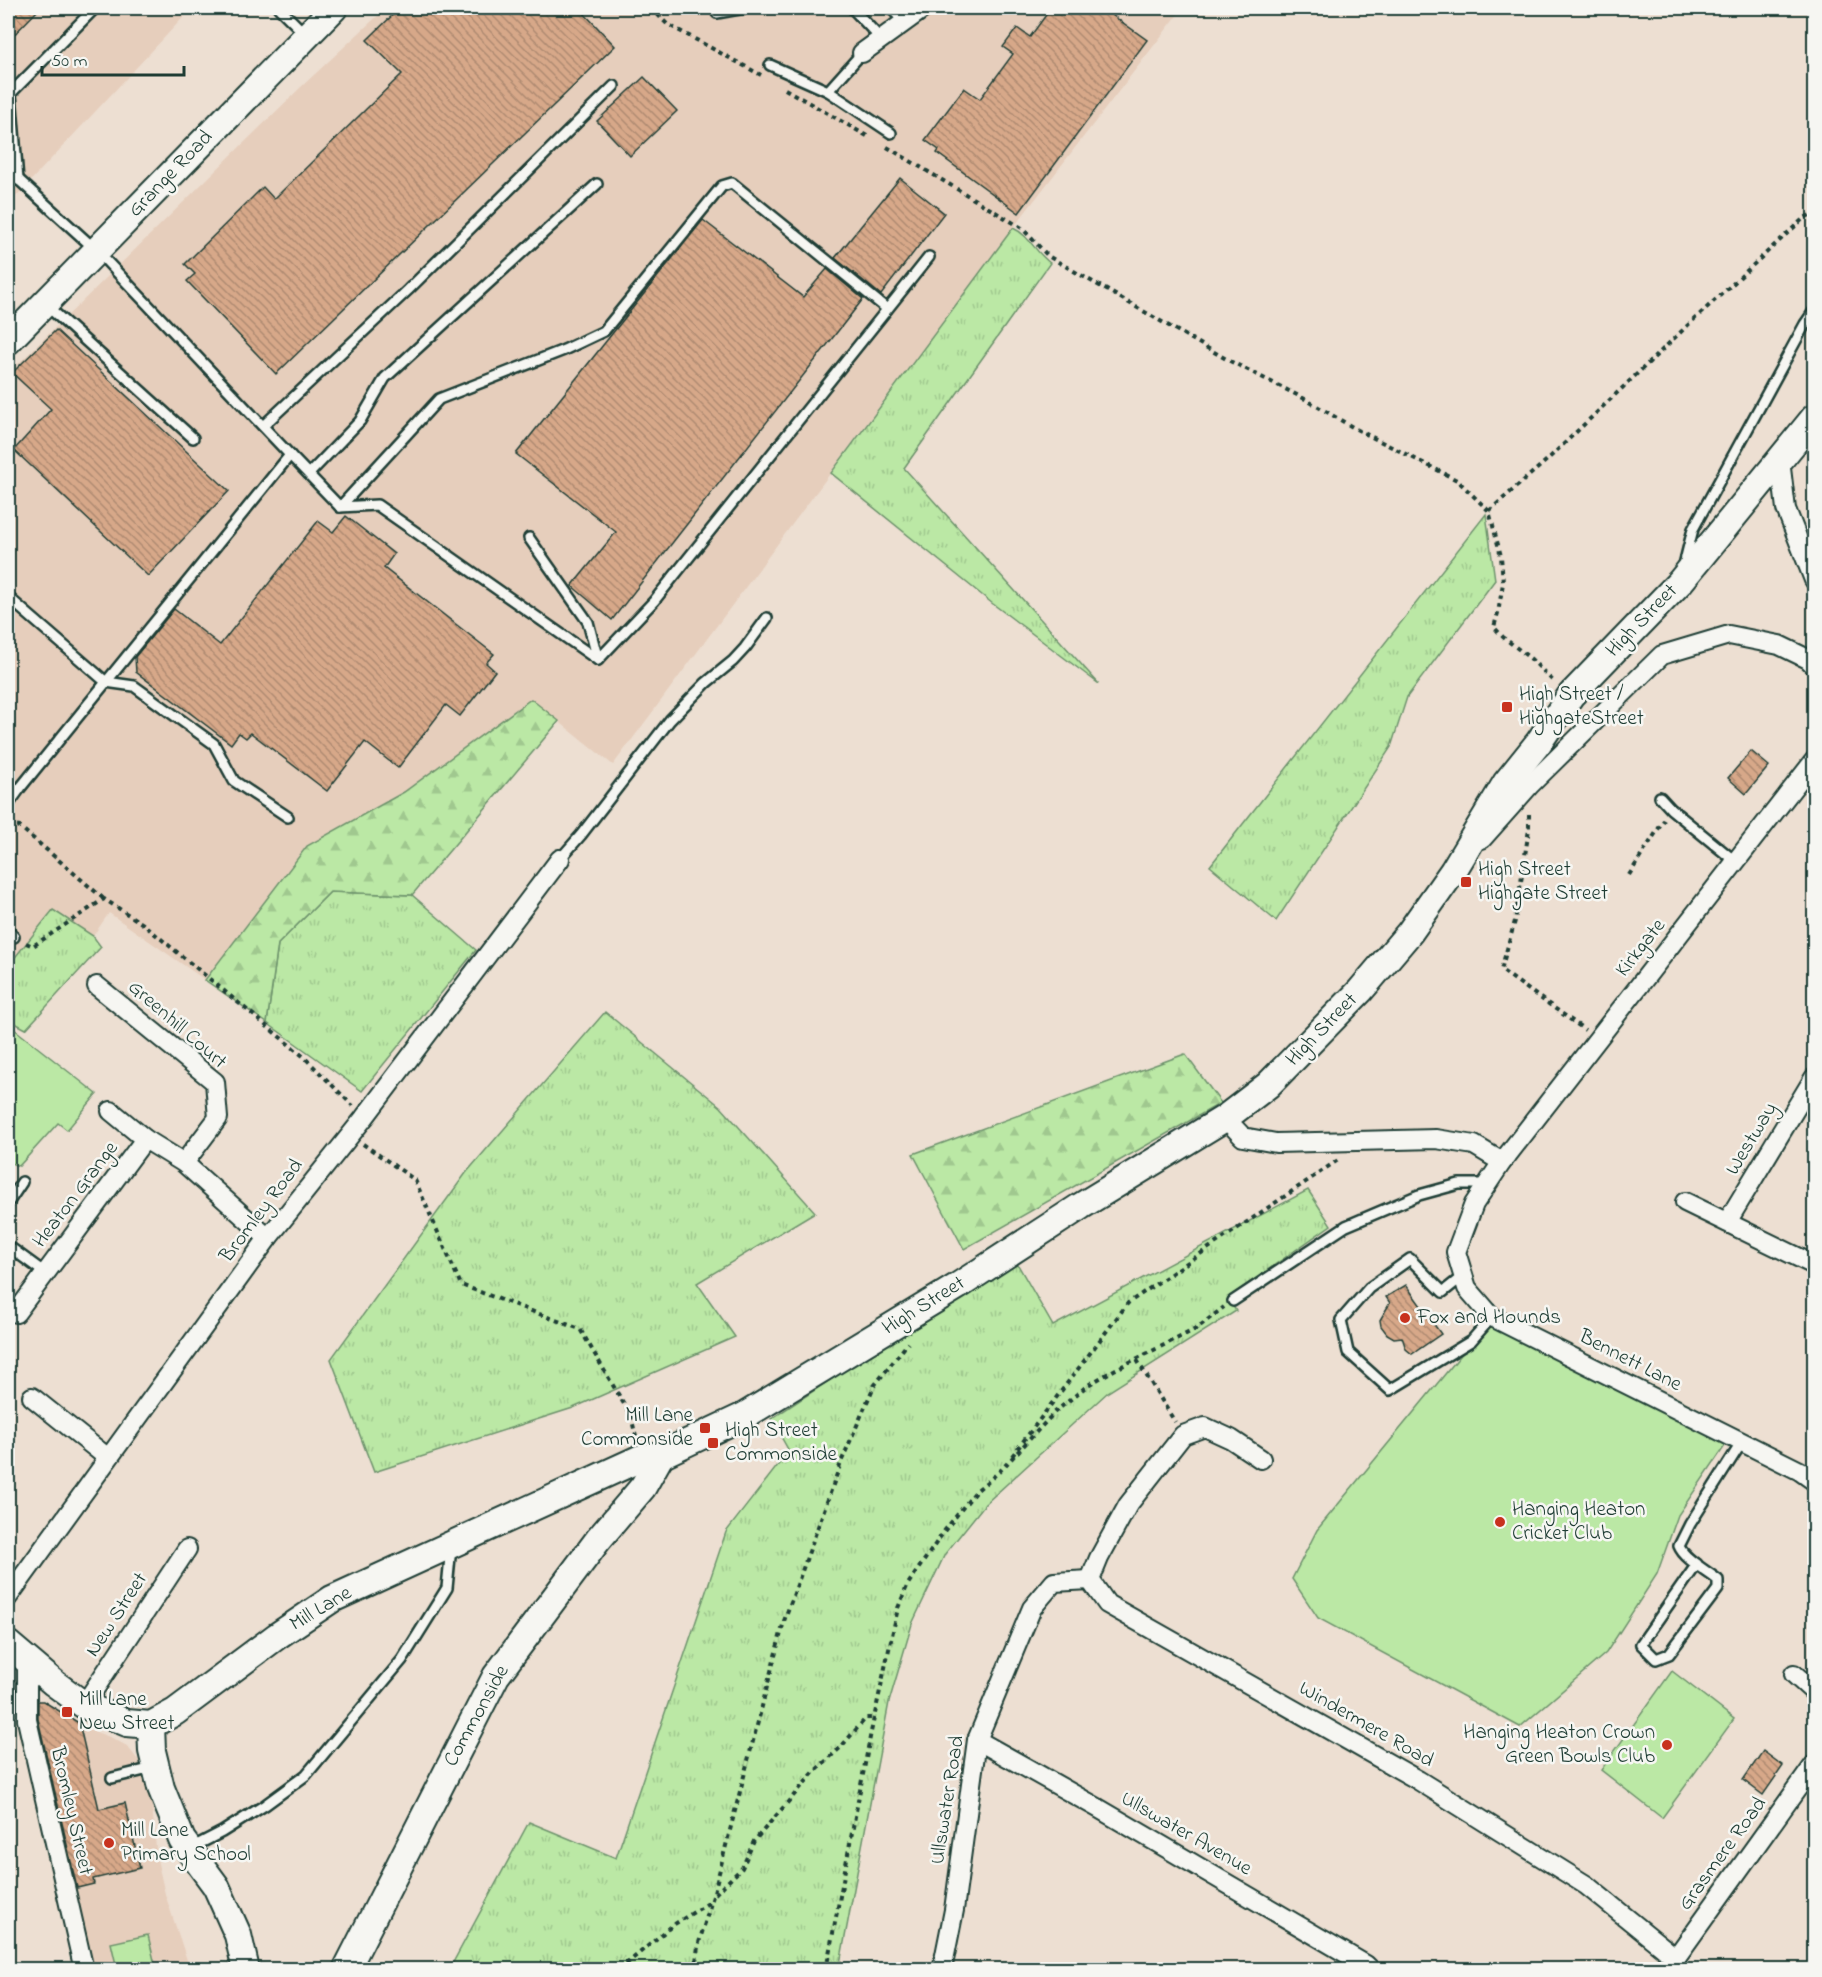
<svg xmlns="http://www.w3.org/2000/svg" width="1822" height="1977" viewBox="0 0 1822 1977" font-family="'Indie Flower',sans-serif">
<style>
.built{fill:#e6cebc}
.grass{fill:url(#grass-tufts);stroke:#6d926c;stroke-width:1.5}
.forest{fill:url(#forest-firs);stroke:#6d926c;stroke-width:1.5}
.green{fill:#bbe8a5;stroke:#6d926c;stroke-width:1.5}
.building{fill:url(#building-back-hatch);stroke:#1f3d34;stroke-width:1.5}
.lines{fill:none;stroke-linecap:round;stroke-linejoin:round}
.lane-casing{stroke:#1f3d34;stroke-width:14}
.street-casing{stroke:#1f3d34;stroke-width:22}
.secondary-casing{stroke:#1f3d34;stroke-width:30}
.path{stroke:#1f3d34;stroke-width:4;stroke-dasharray:4.5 4.5;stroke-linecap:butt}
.lane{stroke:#f6f6f2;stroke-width:9}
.street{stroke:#f6f6f2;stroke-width:18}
.secondary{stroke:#f6f6f2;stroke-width:26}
.poi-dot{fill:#c8321e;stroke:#f6f6f2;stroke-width:2}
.labels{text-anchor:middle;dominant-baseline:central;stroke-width:5;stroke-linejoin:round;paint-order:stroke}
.street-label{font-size:21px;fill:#1f3d34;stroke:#f6f6f2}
.poi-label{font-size:21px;fill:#1f3d34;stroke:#f6f6f2;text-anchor:start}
</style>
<defs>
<pattern id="grass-tufts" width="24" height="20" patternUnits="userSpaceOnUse" patternTransform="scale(1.5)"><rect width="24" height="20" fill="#bbe8a5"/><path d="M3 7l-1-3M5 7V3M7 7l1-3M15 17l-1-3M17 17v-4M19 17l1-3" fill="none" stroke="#a0c88f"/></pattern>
<pattern id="forest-firs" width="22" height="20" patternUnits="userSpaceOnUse" patternTransform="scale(1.5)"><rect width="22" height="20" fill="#bbe8a5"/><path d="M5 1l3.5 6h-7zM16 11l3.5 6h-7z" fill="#a0c88f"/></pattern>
<pattern id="building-back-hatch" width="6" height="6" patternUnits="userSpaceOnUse" patternTransform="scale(1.5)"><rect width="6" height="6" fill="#d7a889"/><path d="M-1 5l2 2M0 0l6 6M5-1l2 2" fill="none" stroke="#ae8a71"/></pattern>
</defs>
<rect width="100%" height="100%" fill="#eddfd2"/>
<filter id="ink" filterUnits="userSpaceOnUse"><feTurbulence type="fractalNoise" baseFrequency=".0167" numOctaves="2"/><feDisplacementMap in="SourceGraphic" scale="12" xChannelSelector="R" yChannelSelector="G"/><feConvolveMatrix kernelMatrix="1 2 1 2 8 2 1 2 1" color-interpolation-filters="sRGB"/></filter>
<g filter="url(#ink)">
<g class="built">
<polygon points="8,8 192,8 8,205"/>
<polygon points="386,8 1183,8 1013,228 613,765 531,699 404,792 307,846 205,980 109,913 93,936 53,910 8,966 8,374 301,87"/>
<polygon points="39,1700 43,1701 83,1727 112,1738 127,1746 146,1770 150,1783 157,1859 165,1894 190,1969 92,1969 34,1718 35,1703"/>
</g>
<g class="grass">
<path d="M1013 228C1029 235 1035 252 1050 263L904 468 1099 684 993 604 831 473Z"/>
<polygon points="1486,514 1495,580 1407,697 1391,747 1276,921 1210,866"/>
<polygon points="330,892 412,895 476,950 362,1091 267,1023 278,944"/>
<polygon points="53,910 93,936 101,947 26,1029 13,1022 8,1027 8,966"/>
<polygon points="605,1012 721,1107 815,1212 697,1283 735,1337 573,1408 374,1472 331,1359 466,1173"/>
<polygon points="1308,1190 1331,1225 1228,1298 1236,1311 1108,1392 985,1504 945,1554 912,1624 889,1702 839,1969 449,1970 529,1822 616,1858 726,1532 789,1451 771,1419 1014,1258 1053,1326"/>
</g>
<g class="forest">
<polygon points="531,699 559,721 412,895 330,892 278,944 267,1023 205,980 307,846 404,792"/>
<polygon points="1185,1054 1221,1103 964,1249 913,1154"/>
</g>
<g class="green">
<polygon points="9,1025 97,1094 67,1130 58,1123 19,1166 8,1162 8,1027"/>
<polygon points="1492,1317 1731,1437 1678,1515 1657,1574 1606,1653 1520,1727 1318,1618 1292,1579 1317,1530"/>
<polygon points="1672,1671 1734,1719 1662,1818 1601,1770"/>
<polygon points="148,1935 156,1969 117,1969 111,1943"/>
</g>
<g class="building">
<polygon points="8,8 40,8 8,41"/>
<polygon points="400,8 579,8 615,46 276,374 187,281 195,274 185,264 263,187 274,199 402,74 367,40"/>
<polygon points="1051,8 1102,8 1147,40 1019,213 937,153 939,150 925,140 964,88 980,99 1013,54 1003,47 1017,28 1030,37"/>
<polygon points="644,77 677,111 630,156 597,121"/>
<polygon points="900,178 944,213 881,295 835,258"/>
<polygon points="703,220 803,297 827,269 863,299 612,620 572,586 616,532 516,454"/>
<polygon points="56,330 229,491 148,576 14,450 51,409 12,373"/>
<polygon points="346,516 394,554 384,568 494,654 486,663 495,671 460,716 446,705 398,768 365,742 327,791 251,733 246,738 239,733 231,744 136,672 135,657 174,609 220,645 318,521 333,532"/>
<polygon points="1751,751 1769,766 1746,794 1728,778"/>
<polygon points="1406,1285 1441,1334 1412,1354 1406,1349 1402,1337 1394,1338 1387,1334 1381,1326 1380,1320 1390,1303 1386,1297"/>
<polygon points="38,1701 43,1701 79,1723 99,1809 125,1803 140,1868 93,1879 94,1884 77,1888 38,1719"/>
<polygon points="1763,1751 1783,1766 1763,1795 1743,1780"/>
</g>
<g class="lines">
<defs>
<g id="lane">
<polyline points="279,8 305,34"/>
<polyline points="852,8 881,39"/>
<polyline points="891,8 904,22"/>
<polyline points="717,13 745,8"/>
<polyline points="770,65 828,91 862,53"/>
<polyline points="828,91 891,133"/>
<polyline points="8,170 96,250 290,455 21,787 8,805"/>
<polyline points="18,180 11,93 95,8"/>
<polyline points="46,305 193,438"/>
<polyline points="263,426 408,290 614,86"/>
<polyline points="290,455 340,507 377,505 598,660 588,622 529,538"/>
<polyline points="309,474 360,421 385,378 597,184"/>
<polyline points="340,507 439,399 564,350 604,331 722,186 732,183 887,309"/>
<polyline points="1684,565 1693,529 1805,324 1814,311"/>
<polyline points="8,597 106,682 134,686 214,744 234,781 288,817"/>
<polyline points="598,660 654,601 929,257"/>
<polyline points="1660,797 1671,809 1736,862"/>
<polyline points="560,859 581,835 670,720 706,683 733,661 745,648 767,618"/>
<polyline points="8,930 14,937"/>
<polyline points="8,1203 22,1182"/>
<polyline points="8,1246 45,1273"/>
<polyline points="1463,1276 1443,1292 1410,1259 1369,1288 1341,1320 1348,1352 1390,1390 1471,1341 1492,1317"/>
<polyline points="1233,1301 1346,1226 1419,1195 1459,1184 1488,1184"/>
<path d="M1697 1564 1641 1644 1656 1659 1669 1654 1718 1589V1580C1707 1571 1684 1559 1679 1546L1690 1524 1742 1442"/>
<polyline points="112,1778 153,1768"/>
<polyline points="191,1848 222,1832 265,1805 306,1775 402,1660 447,1588 451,1547"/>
</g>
<g id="street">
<polyline points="862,53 924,8"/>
<polyline points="1780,460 1786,509 1814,580"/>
<polyline points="1814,761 1502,1162 1474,1204 1456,1252 1467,1288 1492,1317 1800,1471 1814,1481"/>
<polyline points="1482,839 1530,785 1662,655 1729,635 1779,645 1808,659 1814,665"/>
<polyline points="97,986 215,1082 218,1118 184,1163"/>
<polyline points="1225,1118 1243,1137 1276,1143 1436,1139 1474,1145 1502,1162"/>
<polyline points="145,1139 184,1163 268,1238"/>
<polyline points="1685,1202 1814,1265"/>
<polyline points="1727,1222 1814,1078"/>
<polyline points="16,1313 145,1139 111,1111"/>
<polyline points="32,1397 108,1458"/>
<polyline points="1090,1580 1107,1604 1418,1780 1586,1885 1676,1958"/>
<polyline points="1090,1580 1099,1558 1128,1505 1183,1435 1205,1427 1231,1439 1261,1459"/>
<polyline points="8,1597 268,1238 364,1118 560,859"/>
<polyline points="27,1661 27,1720 84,1970"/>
<polyline points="1794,1674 1814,1692"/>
<polyline points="84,1705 187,1549"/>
<polyline points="977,1740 1098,1808 1366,1965 1371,1970"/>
<polyline points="942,1970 954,1910 977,1740 1032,1608 1054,1582 1090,1580"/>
<polyline points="1667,1970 1814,1765"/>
</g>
<g id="secondary">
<polyline points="8,341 334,8"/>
<polyline points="8,1644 54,1683 84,1705 127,1723 151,1725 175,1712 277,1636 332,1599 641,1458 661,1455 744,1416 958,1286 1081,1206 1225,1118 1268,1085 1360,991 1410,932 1453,871 1506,783 1539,742 1571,695 1680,582 1814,418"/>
<polyline points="151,1725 152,1751 161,1788 182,1840 216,1886 238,1935 246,1970"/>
<polyline points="346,1970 496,1676 598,1540 643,1487 661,1455"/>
</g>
</defs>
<use href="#lane" class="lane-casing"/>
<use href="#street" class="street-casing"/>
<use href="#secondary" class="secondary-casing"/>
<g class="path">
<polyline points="651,8 667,24 761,75"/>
<polyline points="785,89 867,136"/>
<polyline points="887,147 1022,228 1048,256 1226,359 1305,399 1354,428 1457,480 1489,511 1501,556 1503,583 1498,613 1494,627 1503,637 1531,659 1554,682"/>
<polyline points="1489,511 1547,460 1687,326 1804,218 1814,213"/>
<polyline points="1529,814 1529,829 1515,921 1501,970 1585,1030"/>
<polyline points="8,825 20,827 104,899"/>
<polyline points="1629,875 1664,820"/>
<polyline points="26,943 33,946 104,899 143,924 303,1056 353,1106"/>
<polyline points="363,1144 415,1180 461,1285 580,1329 631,1416 636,1437"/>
<polyline points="1137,1360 1175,1422"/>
<polyline points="1012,1456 1128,1303 1338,1160"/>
<polyline points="715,1894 742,1868 754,1841 815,1771 840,1748 866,1718 874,1718"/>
<polyline points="619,1970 673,1925 710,1902"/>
<polyline points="695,1970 698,1946 713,1896 784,1621 842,1460 874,1386 908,1343"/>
<polyline points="826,1970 871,1732 898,1608 908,1584 945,1530 976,1491 999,1472 1055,1412 1088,1385 1114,1370 1196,1329 1224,1307"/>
</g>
<use href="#lane" class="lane"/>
<use href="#street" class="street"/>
<use href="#secondary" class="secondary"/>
</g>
</g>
<g class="poi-dot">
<rect x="1501" y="701" width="12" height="12" rx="3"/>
<rect x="1460" y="876" width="12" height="12" rx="3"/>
<circle cx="1405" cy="1318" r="6"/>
<rect x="699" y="1422" width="12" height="12" rx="3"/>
<rect x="707" y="1437" width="12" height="12" rx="3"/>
<circle cx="1500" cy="1522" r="6"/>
<rect x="61" y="1706" width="12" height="12" rx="3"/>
<circle cx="1667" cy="1745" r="6"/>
<circle cx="109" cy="1843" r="6"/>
</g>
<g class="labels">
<g class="street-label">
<text transform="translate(171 174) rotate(-46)">Grange Road</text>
<text transform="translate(1642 621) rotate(-46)">High Street</text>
<text transform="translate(1641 948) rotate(-52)">Kirkgate</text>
<text transform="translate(177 1025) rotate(41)">Greenhill Court</text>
<text transform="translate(1322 1030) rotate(-46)">High Street</text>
<text transform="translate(1752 1139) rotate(-59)">Westway</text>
<text transform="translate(76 1195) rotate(-53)">Heaton Grange</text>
<text transform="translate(262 1211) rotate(-53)">Bromley Road</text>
<text transform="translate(924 1306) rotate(-32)">High Street</text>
<text transform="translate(1630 1361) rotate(27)">Bennett Lane</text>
<text transform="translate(321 1609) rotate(-31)">Mill Lane</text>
<text transform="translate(117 1615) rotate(-57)">New Street</text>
<text transform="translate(477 1716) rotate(-61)">Commonside</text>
<text transform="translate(1366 1725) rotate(30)">Windermere Road</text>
<text transform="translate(948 1800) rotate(-81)">Ullswater Road</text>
<text transform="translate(71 1811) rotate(77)">Bromley Street</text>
<text transform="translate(1186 1834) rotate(30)">Ullswater Avenue</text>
<text transform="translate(1723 1854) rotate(-54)">Grasmere Road</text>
</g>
<g class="poi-label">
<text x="1519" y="695">High Street /<tspan x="1519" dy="24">HighgateStreet</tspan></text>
<text x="1478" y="870">High Street<tspan x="1478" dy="24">Highgate Street</tspan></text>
<text x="1417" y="1318">Fox and Hounds</text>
<text x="693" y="1416" text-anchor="end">Mill Lane<tspan x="693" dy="24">Commonside</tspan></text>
<text x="725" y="1431">High Street<tspan x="725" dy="24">Commonside</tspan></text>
<text x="1512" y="1510">Hanging Heaton<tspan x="1512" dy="24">Cricket Club</tspan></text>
<text x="79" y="1700">Mill Lane<tspan x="79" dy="24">New Street</tspan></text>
<text x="1655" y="1733" text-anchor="end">Hanging Heaton Crown<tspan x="1655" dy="24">Green Bowls Club</tspan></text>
<text x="121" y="1831">Mill Lane<tspan x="121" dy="24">Primary School</tspan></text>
</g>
</g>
<rect width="1822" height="1977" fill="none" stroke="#f6f6f2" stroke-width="30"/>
<rect x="15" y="15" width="1792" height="1947" fill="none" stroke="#1f3d34" stroke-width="2" filter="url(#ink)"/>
<path d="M42 66v9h142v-9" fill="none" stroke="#1f3d34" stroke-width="3"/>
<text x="51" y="66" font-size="18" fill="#1f3d34" stroke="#f6f6f2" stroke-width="4.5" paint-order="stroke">50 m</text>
</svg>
